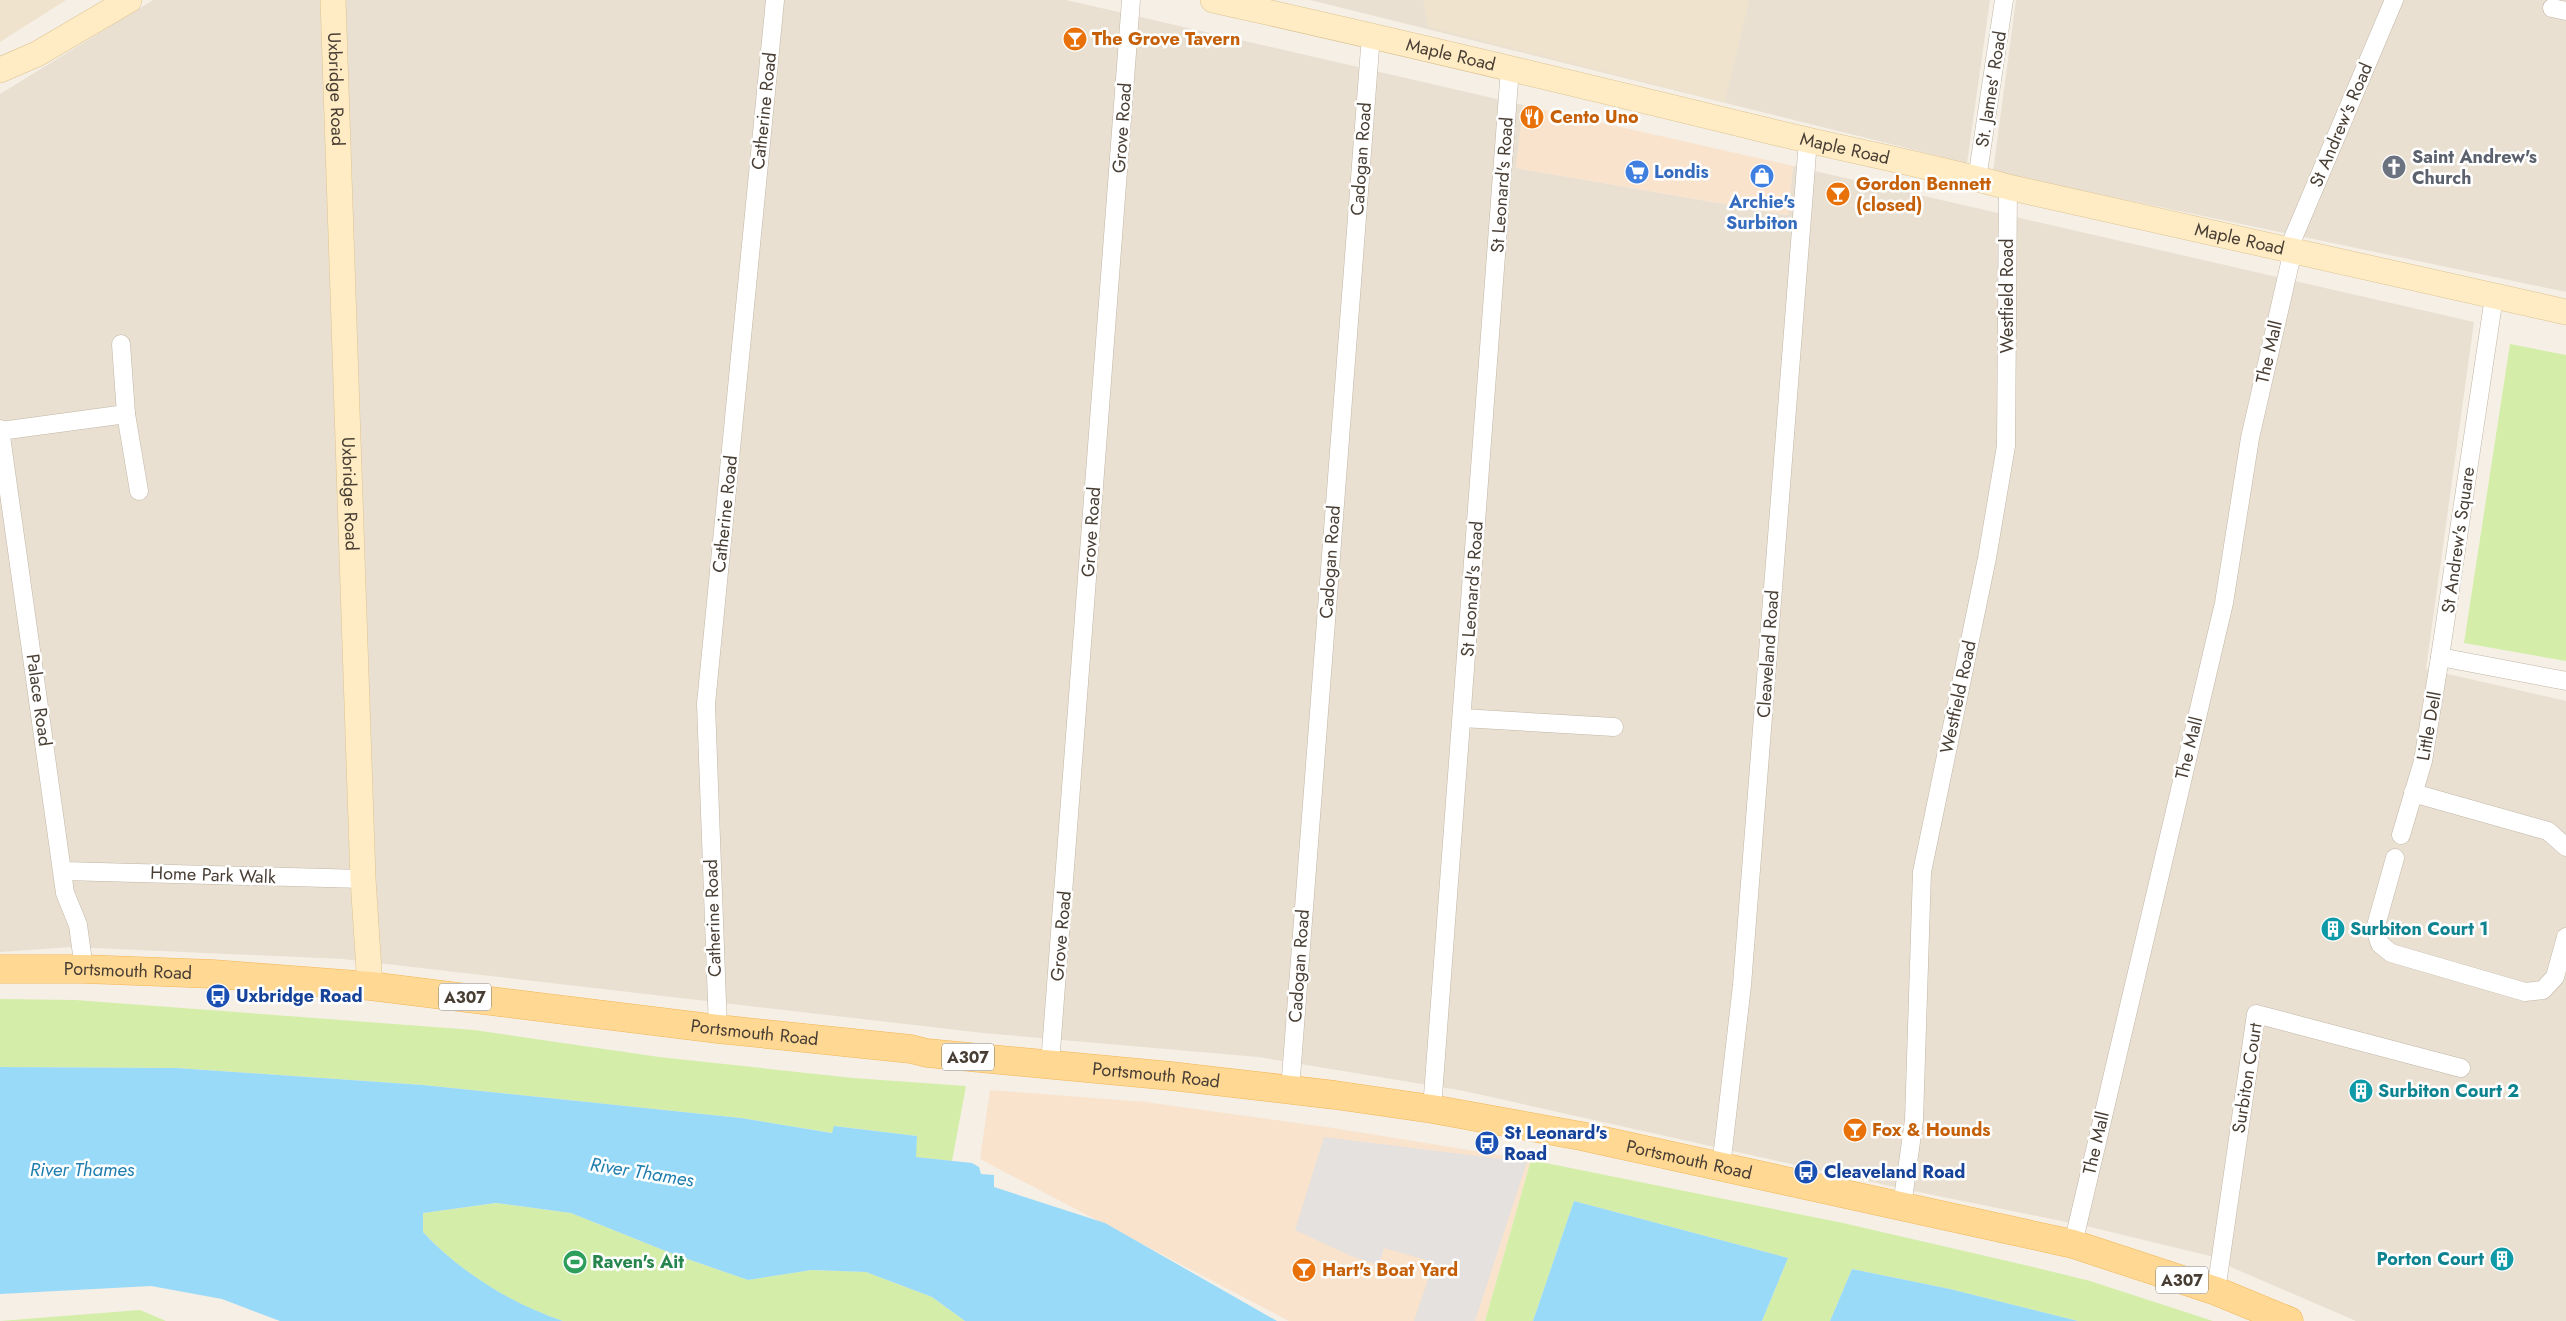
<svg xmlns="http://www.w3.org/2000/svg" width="2566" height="1321" viewBox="0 0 2566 1321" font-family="Jost,sans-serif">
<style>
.residential{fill:#e9e0d2}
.commercial{fill:#f9e3cd}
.education{fill:#efe3cd}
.green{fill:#d4eea9}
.parking{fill:#e5e1de}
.water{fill:#9adaf9}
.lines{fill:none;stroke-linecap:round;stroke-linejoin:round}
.street-casing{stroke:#c1b6a6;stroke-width:19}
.secondary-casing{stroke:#ddc391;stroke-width:26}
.primary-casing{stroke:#f2b656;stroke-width:29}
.street{stroke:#fff;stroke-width:18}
.secondary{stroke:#ffecc4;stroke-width:25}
.primary{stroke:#ffd893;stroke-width:28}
.labels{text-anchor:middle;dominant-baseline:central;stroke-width:5;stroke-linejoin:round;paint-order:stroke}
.shield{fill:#fff;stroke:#7f7871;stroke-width:1}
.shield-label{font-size:16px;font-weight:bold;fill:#483e34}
.food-label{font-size:18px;font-weight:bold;fill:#c56008;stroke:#fff;text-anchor:start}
.street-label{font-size:18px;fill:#483e34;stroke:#fff}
.worship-label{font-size:18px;font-weight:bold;fill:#5b616d;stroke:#fff;text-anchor:start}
.shop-label{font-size:18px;font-weight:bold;fill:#366cbe;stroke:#fff;text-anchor:start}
.culture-label{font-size:18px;font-weight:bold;fill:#0d838f;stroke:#fff;text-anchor:start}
.transit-label{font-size:18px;font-weight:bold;fill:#164399;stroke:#fff;text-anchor:start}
.leisure-label{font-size:18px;font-weight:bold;fill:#27864d;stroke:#fff;text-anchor:start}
.water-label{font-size:19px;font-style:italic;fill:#1e7eae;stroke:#fff}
</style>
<rect width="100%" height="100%" fill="#f5efe5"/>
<g class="residential">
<polygon points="153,0 1066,0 1523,105 1517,168 1787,215 1793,166 2474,322 2426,669 2566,701 2566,1321 2356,1321 2233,1268 2214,1257 2086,1226 1899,1188 1464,1091 1258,1057 983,1033 343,959 72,947 0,952 0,94"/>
<polygon points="1310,0 1990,0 1967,163"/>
<polygon points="2016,0 2566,0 2566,292 1993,172"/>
</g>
<g class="commercial">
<polygon points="1523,105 1793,166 1788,215 1516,168"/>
<polygon points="990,1090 1145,1102 1333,1128 1531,1160 1485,1321 1289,1321 980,1159"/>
</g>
<g class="education">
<polygon points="0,0 66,0 0,42"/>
<polygon points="1423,0 1749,0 1725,102 1428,27"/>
</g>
<g class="green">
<polygon points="2510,344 2566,355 2566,661 2464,643"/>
<polygon points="0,999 75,1000 474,1030 659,1057 853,1078 966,1086 952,1161 915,1157 917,1136 835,1126 833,1133 741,1118 423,1085 177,1068 0,1067"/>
<polygon points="1531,1160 1843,1223 2029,1266 2090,1281 2213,1321 2078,1321 1950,1289 1852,1269 1830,1321 1762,1321 1788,1258 1574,1201 1533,1321 1485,1321"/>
<path d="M496 1203 571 1213 673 1254 748 1280 812 1270 866 1272 932 1297 965 1321H563C511 1304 460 1272 423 1232V1213Z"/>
<polygon points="140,1310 166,1321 0,1321"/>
</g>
<polygon class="parking" points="1324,1137 1527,1162 1475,1321 1414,1321 1434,1262 1384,1248 1379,1265 1351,1256 1295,1230"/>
<g class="water">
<path d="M0 1067 177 1068 423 1085 741 1118 832 1133 834 1126 917 1136 916 1157 972 1163 979 1167 981 1174 994 1175V1187L1105 1223 1277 1321H965L932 1297 866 1272 812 1270 748 1280 673 1254 571 1213 496 1203 423 1213V1232C460 1272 512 1304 563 1321H280L222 1299 151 1286 0 1294Z"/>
<polygon points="1574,1201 1788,1258 1762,1321 1533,1321"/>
<polygon points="1852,1269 1950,1289 2078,1321 1830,1321"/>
</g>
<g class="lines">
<defs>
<g id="street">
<polyline points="2552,8 2566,11"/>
<polyline points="1977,179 2004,0"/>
<polyline points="2494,297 2440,657 2566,681"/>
<polyline points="121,344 126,414"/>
<polyline points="0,429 65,893 78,925 84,969"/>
<polyline points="0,431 126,414 139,491"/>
<polyline points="1462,718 1614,727"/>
<polyline points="2413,793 2548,831 2566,847"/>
<polyline points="2401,835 2423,761 2440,657"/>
<polyline points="2395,858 2375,929 2380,944 2391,953 2525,992 2543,990 2555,977 2566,937"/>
<polyline points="63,871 363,879"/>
<polyline points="718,1029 706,704 775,0"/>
<polyline points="1050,1064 1131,0"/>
<polyline points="1290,1090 1371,35"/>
<polyline points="1432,1109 1510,68"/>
<polyline points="1721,1167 1742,985 1808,140"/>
<polyline points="1902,1206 1914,1120 1922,872 1987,558 2006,446 2008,187"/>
<polyline points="2073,1244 2224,603 2250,438 2290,263 2288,250 2394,0"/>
<polyline points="2216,1291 2256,1014 2461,1068"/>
</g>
<g id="secondary">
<path id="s1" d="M333 0 363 879 370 986"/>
<path id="s2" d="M1213 0C1397 41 1581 85 1765 130 1846 150 1928 165 2008 187L2566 312"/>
<polyline points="0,70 37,54 129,0"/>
</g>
<g id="primary">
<path id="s3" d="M0 969H84L213 974 370 986 718 1029 911 1049 927 1053 1171 1076 1335 1095 1432 1109 1581 1136 2073 1244 2216 1291 2289 1321"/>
</g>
</defs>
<use href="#street" class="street-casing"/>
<use href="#secondary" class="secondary-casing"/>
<use href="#primary" class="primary-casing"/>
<use href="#street" class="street"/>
<use href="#secondary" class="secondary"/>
<use href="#primary" class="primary"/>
</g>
<defs>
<symbol id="bar-disc" viewBox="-11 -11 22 22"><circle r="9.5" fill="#e8710a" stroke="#fff"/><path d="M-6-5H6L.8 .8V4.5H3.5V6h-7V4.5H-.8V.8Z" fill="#fff"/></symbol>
<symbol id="restaurant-disc" viewBox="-11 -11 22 22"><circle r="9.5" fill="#e8710a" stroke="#fff"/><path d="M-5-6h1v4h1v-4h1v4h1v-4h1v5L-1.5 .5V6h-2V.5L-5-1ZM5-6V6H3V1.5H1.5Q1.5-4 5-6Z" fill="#fff"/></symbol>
<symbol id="church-disc" viewBox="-11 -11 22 22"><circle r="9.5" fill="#6b7280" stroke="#fff"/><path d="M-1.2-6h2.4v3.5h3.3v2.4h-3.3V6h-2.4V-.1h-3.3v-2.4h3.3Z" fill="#fff"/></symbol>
<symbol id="supermarket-disc" viewBox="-11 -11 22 22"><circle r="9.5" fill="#3f7fe0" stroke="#fff"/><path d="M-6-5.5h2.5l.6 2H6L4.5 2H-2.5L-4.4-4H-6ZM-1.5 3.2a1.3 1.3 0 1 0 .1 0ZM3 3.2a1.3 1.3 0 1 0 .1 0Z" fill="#fff"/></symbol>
<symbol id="shop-disc" viewBox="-11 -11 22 22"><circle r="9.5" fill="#3f7fe0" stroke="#fff"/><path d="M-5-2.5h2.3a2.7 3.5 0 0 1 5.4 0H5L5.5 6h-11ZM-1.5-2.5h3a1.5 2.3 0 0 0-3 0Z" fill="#fff"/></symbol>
<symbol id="building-disc" viewBox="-11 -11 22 22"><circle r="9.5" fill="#0f9aa8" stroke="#fff"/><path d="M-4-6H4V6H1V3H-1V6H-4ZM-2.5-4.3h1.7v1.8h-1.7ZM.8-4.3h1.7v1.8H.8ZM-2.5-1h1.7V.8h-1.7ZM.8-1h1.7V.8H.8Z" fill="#fff"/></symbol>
<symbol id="bus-disc" viewBox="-11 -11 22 22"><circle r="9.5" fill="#1a4fb4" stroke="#fff"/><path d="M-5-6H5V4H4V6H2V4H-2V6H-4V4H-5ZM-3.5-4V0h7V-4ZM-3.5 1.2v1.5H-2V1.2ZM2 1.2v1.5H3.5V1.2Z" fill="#fff"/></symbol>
<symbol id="stadium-disc" viewBox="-11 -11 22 22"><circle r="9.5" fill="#2e9e5b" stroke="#fff"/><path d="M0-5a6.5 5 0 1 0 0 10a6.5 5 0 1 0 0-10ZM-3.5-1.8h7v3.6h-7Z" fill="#fff"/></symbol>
</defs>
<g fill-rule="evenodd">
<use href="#bar-disc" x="1061" y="25" width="28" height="28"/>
<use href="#restaurant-disc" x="1518" y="103" width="28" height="28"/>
<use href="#church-disc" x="2380" y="153" width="28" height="28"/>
<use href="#supermarket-disc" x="1623" y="158" width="28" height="28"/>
<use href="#shop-disc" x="1748" y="162" width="28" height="28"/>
<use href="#bar-disc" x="1824" y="180" width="28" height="28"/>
<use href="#building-disc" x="2319" y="915" width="28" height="28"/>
<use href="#bus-disc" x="204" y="982" width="28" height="28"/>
<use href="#building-disc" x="2347" y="1077" width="28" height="28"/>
<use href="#bar-disc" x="1841" y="1116" width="28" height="28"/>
<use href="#bus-disc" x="1473" y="1129" width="28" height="28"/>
<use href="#bus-disc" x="1792" y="1158" width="28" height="28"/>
<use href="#building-disc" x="2488" y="1245" width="28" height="28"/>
<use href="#stadium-disc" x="561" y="1248" width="28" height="28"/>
<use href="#bar-disc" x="1290" y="1256" width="28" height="28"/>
</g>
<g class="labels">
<g class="shield">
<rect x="439" y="983.5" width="52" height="27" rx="4"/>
<rect x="942" y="1043.5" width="52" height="27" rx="4"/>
<rect x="2156" y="1266.5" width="52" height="27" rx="4"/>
</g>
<g class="shield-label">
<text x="465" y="997">A307</text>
<text x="968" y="1057">A307</text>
<text x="2182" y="1280">A307</text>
</g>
<g class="food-label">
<text x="1092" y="39">The Grove Tavern</text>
<text x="1550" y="117">Cento Uno</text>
<text x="1856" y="184">Gordon Bennett<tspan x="1856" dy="21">(closed)</tspan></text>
<text x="1872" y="1130">Fox &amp; Hounds</text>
<text x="1322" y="1270">Hart's Boat Yard</text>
</g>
<g class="street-label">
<text stroke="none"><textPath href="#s2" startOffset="244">Maple Road</textPath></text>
<text stroke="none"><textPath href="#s1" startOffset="89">Uxbridge Road</textPath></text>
<text transform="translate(1991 89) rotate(-81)">St. James' Road</text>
<text transform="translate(764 111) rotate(-84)">Catherine Road</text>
<text transform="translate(2341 125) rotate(-67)">St Andrew's Road</text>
<text transform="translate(1122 128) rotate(-86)">Grove Road</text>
<text stroke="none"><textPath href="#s2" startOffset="649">Maple Road</textPath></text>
<text transform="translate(1361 159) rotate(-86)">Cadogan Road</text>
<text transform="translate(1502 185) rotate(-86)">St Leonard's Road</text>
<text stroke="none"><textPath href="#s2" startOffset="1054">Maple Road</textPath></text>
<text transform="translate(2007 296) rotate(-90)">Westfield Road</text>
<text transform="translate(2269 352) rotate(-77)">The Mall</text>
<text stroke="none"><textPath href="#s1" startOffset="494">Uxbridge Road</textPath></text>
<text transform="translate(725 514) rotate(-84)">Catherine Road</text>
<text transform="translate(1091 532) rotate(-86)">Grove Road</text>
<text transform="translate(2458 540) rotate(-82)">St Andrew's Square</text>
<text transform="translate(1330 562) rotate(-86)">Cadogan Road</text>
<text transform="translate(1472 589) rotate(-86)">St Leonard's Road</text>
<text transform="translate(1768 654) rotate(-86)">Cleaveland Road</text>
<text transform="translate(1958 697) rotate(-78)">Westfield Road</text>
<text transform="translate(39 700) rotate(82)">Palace Road</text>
<text transform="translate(2429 726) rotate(-80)">Little Dell</text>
<text transform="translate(2189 748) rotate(-76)">The Mall</text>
<text transform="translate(213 875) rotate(2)">Home Park Walk</text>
<text transform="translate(713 918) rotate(-92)">Catherine Road</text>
<text transform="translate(1061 936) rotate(-85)">Grove Road</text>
<text transform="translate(1299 966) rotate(-86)">Cadogan Road</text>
<text stroke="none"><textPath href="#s3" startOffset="128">Portsmouth Road</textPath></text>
<text stroke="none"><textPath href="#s3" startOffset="758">Portsmouth Road</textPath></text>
<text stroke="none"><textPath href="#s3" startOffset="1162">Portsmouth Road</textPath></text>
<text transform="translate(2247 1078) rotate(-81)">Surbiton Court</text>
<text transform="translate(2096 1143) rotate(-77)">The Mall</text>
<text stroke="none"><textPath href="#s3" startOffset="1702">Portsmouth Road</textPath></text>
</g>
<g class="worship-label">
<text x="2412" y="157">Saint Andrew's<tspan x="2412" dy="21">Church</tspan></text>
</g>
<g class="shop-label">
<text x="1654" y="172">Londis</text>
<text x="1762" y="202" text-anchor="middle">Archie's<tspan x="1762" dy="21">Surbiton</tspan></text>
</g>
<g class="culture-label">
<text x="2350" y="929">Surbiton Court 1</text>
<text x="2378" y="1091">Surbiton Court 2</text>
<text x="2484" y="1259" text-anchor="end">Porton Court</text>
</g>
<g class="transit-label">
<text x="236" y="996">Uxbridge Road</text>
<text x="1504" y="1133">St Leonard's<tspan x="1504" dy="21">Road</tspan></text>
<text x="1824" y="1172">Cleaveland Road</text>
</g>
<g class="leisure-label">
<text x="592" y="1262">Raven's Ait</text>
</g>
<g class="water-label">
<text x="82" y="1169">River Thames</text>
<text transform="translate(642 1172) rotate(9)">River Thames</text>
</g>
</g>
</svg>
